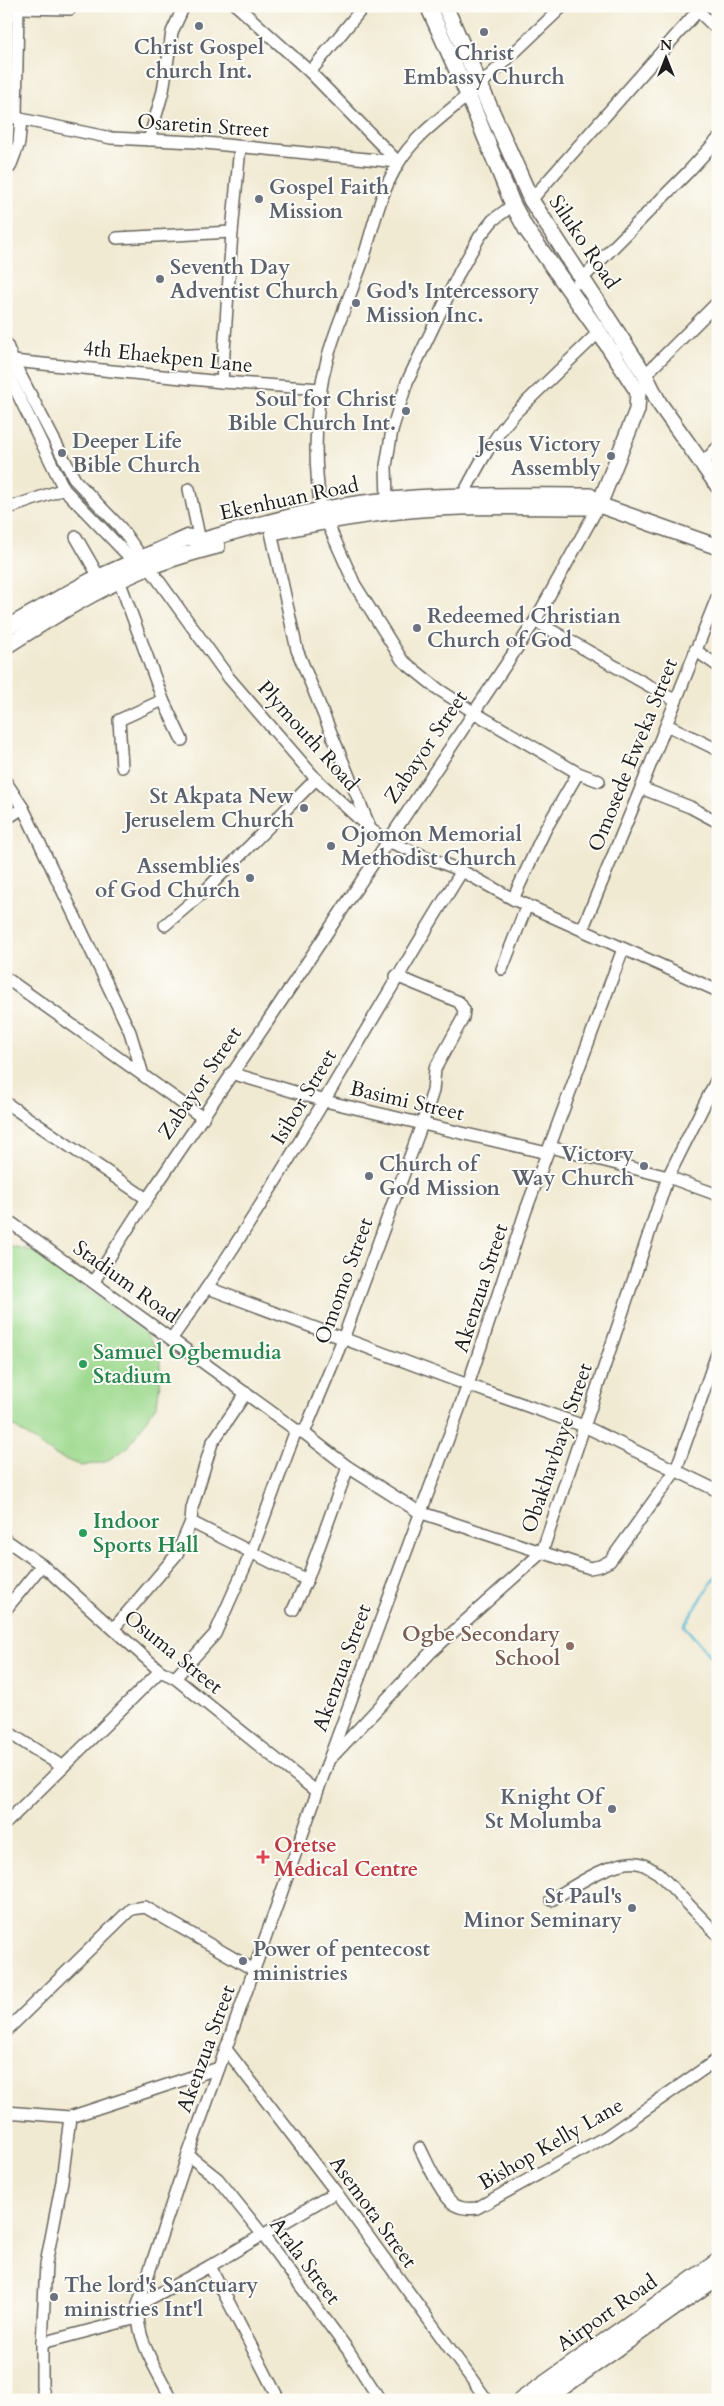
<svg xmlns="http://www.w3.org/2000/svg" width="724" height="2406" viewBox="0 0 724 2406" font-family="Cardo,serif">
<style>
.green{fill:#9cd98d;stroke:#5c7a54}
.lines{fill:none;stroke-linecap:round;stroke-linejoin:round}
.stream{stroke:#59bcd7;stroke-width:2.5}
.minor-casing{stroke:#67645c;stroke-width:14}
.major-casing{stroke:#67645c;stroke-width:18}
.minor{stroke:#fff;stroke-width:11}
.major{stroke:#fff;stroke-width:15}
.worship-dot{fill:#6b7280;stroke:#fdfcf7;stroke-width:2}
.leisure-dot{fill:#2e9e5b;stroke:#fdfcf7;stroke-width:2}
.education-dot{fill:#8d6e63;stroke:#fdfcf7;stroke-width:2}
.health-dot{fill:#e0444e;stroke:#fdfcf7;stroke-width:2}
.labels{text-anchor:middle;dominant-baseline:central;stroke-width:4;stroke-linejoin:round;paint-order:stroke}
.worship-label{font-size:21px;font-weight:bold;fill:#5b616d;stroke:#fdfcf7;text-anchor:start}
.street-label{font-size:21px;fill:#1c1c1c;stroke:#fdfcf7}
.leisure-label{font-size:21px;font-weight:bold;fill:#27864d;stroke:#fdfcf7;text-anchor:start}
.education-label{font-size:21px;font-weight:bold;fill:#785e54;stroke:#fdfcf7;text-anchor:end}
.health-label{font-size:21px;font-weight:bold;fill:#be3a42;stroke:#fdfcf7;text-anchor:start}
</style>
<rect width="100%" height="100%" fill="#fdfcf7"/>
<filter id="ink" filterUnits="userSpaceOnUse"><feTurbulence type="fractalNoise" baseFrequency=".02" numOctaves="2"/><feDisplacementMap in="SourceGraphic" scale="10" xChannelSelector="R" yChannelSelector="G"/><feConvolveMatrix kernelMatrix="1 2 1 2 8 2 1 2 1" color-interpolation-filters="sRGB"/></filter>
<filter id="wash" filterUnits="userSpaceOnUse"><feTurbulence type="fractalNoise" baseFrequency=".0096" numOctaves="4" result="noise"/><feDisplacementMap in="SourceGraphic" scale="20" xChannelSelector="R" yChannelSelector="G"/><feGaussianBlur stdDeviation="1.12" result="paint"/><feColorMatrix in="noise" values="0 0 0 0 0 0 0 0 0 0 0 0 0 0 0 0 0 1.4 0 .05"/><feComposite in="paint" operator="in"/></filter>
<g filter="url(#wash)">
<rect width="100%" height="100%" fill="#f1ead3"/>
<polygon class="green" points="6,1245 33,1251 143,1330 159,1352 161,1377 157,1404 128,1447 105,1462 81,1466 55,1455 6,1421"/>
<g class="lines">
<polyline class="stream" points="718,1572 684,1626 718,1664"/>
</g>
</g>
<g filter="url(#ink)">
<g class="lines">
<defs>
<g id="minor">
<polyline points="237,6 310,72 398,162"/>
<polyline points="694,7 718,30"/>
<polyline points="18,8 70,9"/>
<polyline points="310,72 364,6"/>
<polyline points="480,85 563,6"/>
<polyline points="6,116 111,138 195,142 398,162"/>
<polyline points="16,117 18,6"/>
<polyline points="149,140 163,91 172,32 184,6"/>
<polyline points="10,167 19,143 21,119"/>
<polyline points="531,200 702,6"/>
<polyline points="117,238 232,232"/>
<polyline points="578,283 688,172 718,139"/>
<polyline points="6,343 13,361 75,480 120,527 229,678 316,779 370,829 387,841 462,871 513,899 718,991"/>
<polyline points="13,361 222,382 320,389"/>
<polyline points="6,370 64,489 138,566"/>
<polyline points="645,375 718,302"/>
<polyline points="222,382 232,232 240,147"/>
<polyline points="702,464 718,447"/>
<polyline points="189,489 200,541"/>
<path d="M463 495C478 466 493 438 515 413L599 332"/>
<polyline points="387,501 386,466 392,430 407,382 460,271 480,236 493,220 513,205"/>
<polyline points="6,509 64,489"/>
<path d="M321 510C313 458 314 407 328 356 337 324 351 294 362 263 373 229 379 195 398 164 412 138 446 114 468 95"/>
<polyline points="326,520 355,585 402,660 438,689 475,713 578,773 599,781"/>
<polyline points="271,532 297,650 369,825"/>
<polyline points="76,537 99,577"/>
<polyline points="119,580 163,700 182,740"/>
<polyline points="535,621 676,701"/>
<polyline points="695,650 718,666"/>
<polyline points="667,725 718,750"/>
<polyline points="122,767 119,720 163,700"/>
<polyline points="6,782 23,808 130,1032 143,1075"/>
<polyline points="641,788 690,807 718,822"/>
<polyline points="6,819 23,808"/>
<polyline points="513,899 545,830 578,773"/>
<polyline points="165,925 207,889 316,779"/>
<polyline points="582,930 641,788 718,595"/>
<polyline points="502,969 527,905"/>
<polyline points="6,978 203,1118"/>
<polyline points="231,1073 325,1101 547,1153"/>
<polyline points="6,1103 147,1199"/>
<polyline points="550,1147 668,1177 718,1195"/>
<polyline points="6,1219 296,1430 304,1433 348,1467 419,1512 590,1568 600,1566 610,1561 676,1470 718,1351"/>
<polyline points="94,1281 147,1199 270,1018 535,621 599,505"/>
<polyline points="208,1288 468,1385 584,1426 718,1491"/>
<path d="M172 1338C278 1189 365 1027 462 871"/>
<polyline points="304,1433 343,1339 422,1124 433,1091 435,1069 463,1018 464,1010 459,1002 396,976"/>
<polyline points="191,1522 307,1580"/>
<polyline points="6,1540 42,1565 160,1671 175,1678 317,1792"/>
<polyline points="6,1609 42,1565"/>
<polyline points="293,1610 307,1580 348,1467"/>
<polyline points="114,1628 177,1554 191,1522 192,1508 212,1443 246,1393"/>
<polyline points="175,1678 215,1634 251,1553 296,1430"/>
<polyline points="6,1731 63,1767"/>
<polyline points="332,1757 431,1652 542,1552 668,1177 718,1077"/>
<polyline points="6,1823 160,1671"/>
<path d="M551 1900C571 1888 613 1859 637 1863 645 1864 651 1869 658 1873L718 1935"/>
<polyline points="6,2031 131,1909 145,1907 254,1970"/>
<polyline points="226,2049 336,2192 487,2400"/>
<polyline points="6,2112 70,2117 219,2068"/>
<path d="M420 2148C427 2162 442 2197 455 2205 462 2209 469 2209 477 2208L607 2136 718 2059"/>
<polyline points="188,2155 218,2179 262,2234 348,2350 380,2400"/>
<polyline points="210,2266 279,2400"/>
<polyline points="138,2305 210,2266 336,2192"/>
<polyline points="42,2343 137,2318"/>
<polyline points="45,2400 42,2386 42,2343 46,2264 62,2181 70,2117"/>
<path d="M172 2400C157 2370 135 2339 138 2305L188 2155 328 1762 468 1385 526 1210 623 949"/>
</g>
<g id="major">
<polyline points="428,6 468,95 513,205 526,229 599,332 638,392 637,410 599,505"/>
<polyline points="445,6 531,200 645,375 659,403 718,486"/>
<path d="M278 531C338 518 401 508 462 507 504 506 546 507 588 507L599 505"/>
<path d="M6 628 90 581 189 537 200 541C240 530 280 518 321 510 409 492 500 496 590 496L599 505 718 547"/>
<path d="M6 646C49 619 93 591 140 571 164 560 191 553 217 546"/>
<polyline points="521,2400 718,2261"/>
<polyline points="545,2400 718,2277"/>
</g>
</defs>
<use href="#minor" class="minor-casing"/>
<use href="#major" class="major-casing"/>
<use href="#minor" class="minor"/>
<use href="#major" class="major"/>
</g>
</g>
<g class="worship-dot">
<circle cx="199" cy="26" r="5"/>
<circle cx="484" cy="32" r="5"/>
<circle cx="259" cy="199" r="5"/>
<circle cx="160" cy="279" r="5"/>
<circle cx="356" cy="303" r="5"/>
<circle cx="406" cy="411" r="5"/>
<circle cx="62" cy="453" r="5"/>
<circle cx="611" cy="456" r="5"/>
<circle cx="417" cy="628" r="5"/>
<circle cx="304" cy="808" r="5"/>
<circle cx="331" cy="846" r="5"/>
<circle cx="250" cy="878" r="5"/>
<circle cx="644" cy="1166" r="5"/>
<circle cx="369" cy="1176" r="5"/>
<circle cx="612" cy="1809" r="5"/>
<circle cx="632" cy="1908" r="5"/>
<circle cx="243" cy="1961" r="5"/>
<circle cx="54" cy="2297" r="5"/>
</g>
<g class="leisure-dot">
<circle cx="83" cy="1364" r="5"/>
<circle cx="83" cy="1533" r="5"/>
</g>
<circle class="education-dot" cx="570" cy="1646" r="5"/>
<path class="health-dot" d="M260.5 1849.5h5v5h5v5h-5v5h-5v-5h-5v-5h5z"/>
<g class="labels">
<g class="worship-label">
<text x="199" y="47" text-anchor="middle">Christ Gospel<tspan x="199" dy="24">church Int.</tspan></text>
<text x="484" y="53" text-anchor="middle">Christ<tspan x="484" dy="24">Embassy Church</tspan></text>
<text x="269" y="187">Gospel Faith<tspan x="269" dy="24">Mission</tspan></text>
<text x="170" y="267">Seventh Day<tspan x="170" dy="24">Adventist Church</tspan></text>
<text x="366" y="291">God's Intercessory<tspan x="366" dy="24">Mission Inc.</tspan></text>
<text x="396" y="399" text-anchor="end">Soul for Christ<tspan x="396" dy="24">Bible Church Int.</tspan></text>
<text x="72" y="441">Deeper Life<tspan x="72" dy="24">Bible Church</tspan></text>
<text x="601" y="444" text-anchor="end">Jesus Victory<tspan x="601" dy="24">Assembly</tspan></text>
<text x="427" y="616">Redeemed Christian<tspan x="427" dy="24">Church of God</tspan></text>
<text x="294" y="796" text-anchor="end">St Akpata New<tspan x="294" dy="24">Jeruselem Church</tspan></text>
<text x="341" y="834">Ojomon Memorial<tspan x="341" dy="24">Methodist Church</tspan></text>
<text x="240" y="866" text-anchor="end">Assemblies<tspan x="240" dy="24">of God Church</tspan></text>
<text x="634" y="1154" text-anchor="end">Victory<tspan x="634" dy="24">Way Church</tspan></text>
<text x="379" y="1164">Church of<tspan x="379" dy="24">God Mission</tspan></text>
<text x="602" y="1797" text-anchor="end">Knight Of<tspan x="602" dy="24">St Molumba</tspan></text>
<text x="622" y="1896" text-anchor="end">St Paul's<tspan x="622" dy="24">Minor Seminary</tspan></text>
<text x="253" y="1949">Power of pentecost<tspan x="253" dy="24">ministries</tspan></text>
<text x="64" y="2285">The lord's Sanctuary<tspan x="64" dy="24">ministries Int'l</tspan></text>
</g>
<g class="street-label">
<text transform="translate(203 126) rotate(4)">Osaretin Street</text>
<text transform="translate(584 242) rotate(56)">Siluko Road</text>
<text transform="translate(168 357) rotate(6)">4th Ehaekpen Lane</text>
<text transform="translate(289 499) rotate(-12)">Ekenhuan Road</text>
<text transform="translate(308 736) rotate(48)">Plymouth Road</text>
<text transform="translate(426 747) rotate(-56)">Zabayor Street</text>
<text transform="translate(633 755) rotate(-68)">Omosede Eweka Street</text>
<text transform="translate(200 1083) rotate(-56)">Zabayor Street</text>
<text transform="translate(304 1097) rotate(-59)">Isibor Street</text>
<text transform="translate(407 1101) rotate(13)">Basimi Street</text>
<text transform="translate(344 1281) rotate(-70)">Omomo Street</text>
<text transform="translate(126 1282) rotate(36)">Stadium Road</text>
<text transform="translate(481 1288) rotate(-72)">Akenzua Street</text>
<text transform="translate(557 1448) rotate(-71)">Obakhavbaye Street</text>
<text transform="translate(173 1652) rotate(39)">Osuma Street</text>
<text transform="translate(342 1668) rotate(-70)">Akenzua Street</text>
<text transform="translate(206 2049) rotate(-70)">Akenzua Street</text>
<text transform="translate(551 2144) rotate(-30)">Bishop Kelly Lane</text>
<text transform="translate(373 2212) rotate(54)">Asemota Street</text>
<text transform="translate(305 2261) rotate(53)">Arala Street</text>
<text transform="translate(607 2313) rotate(-35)">Airport Road</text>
</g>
<g class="leisure-label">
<text x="93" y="1352">Samuel Ogbemudia<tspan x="93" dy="24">Stadium</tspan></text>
<text x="93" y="1521">Indoor<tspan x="93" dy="24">Sports Hall</tspan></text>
</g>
<g class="education-label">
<text x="560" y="1634">Ogbe Secondary<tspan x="560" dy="24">School</tspan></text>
</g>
<g class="health-label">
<text x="274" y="1845">Oretse<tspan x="274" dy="24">Medical Centre</tspan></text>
</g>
</g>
<rect width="724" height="2406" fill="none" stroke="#fdfcf7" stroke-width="25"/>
<g transform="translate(666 58)" stroke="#fdfcf7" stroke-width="4" paint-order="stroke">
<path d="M0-4L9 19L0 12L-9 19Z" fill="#1c1c1c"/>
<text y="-8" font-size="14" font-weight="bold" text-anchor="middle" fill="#1c1c1c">N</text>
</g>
</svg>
